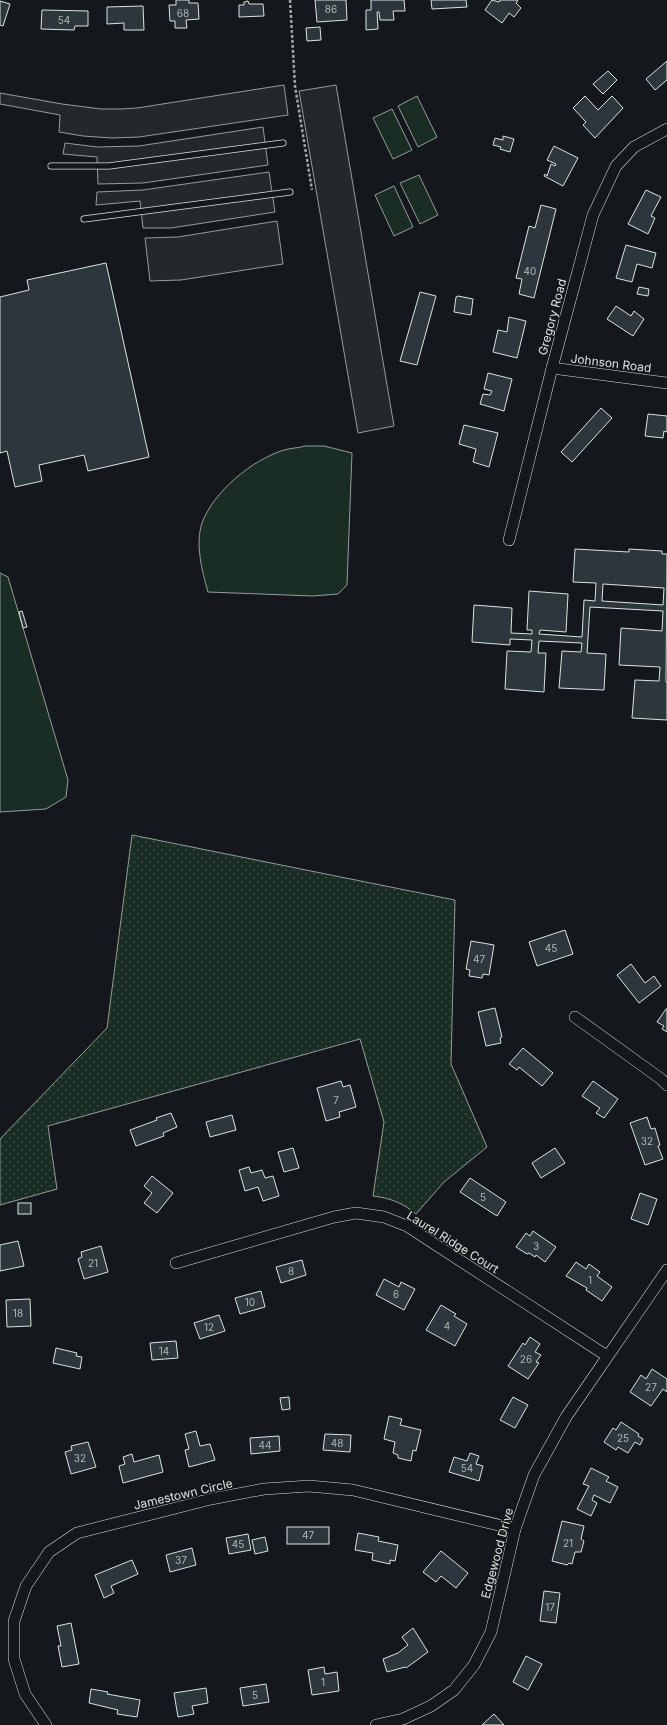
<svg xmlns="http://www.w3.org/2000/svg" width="667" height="1725" viewBox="0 0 667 1725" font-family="Inter,sans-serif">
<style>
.green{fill:#1a2d24;stroke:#939e99}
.park{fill:url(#park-dots);stroke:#939e99}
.parking{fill:#24282b;stroke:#939e99}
.building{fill:#2c363c;stroke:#d8e6dc;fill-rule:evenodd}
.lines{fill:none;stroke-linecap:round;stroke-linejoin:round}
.lane-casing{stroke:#d8e6dc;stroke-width:7}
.street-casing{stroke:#d8e6dc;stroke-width:12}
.path{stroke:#9da8a2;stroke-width:2.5;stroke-dasharray:3 2;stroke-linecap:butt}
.lane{stroke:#14181c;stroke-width:5.5}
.street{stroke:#14181c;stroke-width:11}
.labels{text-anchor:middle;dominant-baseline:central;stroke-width:3;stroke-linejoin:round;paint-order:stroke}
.number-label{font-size:10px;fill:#adbab4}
.street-label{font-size:12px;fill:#d8e6dc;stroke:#14181c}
</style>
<defs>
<pattern id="park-dots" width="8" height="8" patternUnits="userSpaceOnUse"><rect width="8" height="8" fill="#1a2d24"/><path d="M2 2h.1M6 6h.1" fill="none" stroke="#3b4b43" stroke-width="1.8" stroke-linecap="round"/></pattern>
</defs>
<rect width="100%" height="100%" fill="#14181c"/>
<g class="green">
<polygon points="417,96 437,137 418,147 398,106"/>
<polygon points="392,109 412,150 393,159 373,118"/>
<polygon points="419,175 438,215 420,224 400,183"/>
<polygon points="394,186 413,227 394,236 375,195"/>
<path d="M305 446H324L352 453 347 585 338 594 313 596 208 592C202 571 195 544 202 523 214 491 252 460 284 450 291 448 299 448 305 446Z"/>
<polygon points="0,573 8,577 68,780 66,797 46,809 0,812"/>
</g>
<path class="park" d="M132 835 455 900 451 1064 487 1147 444 1182 416 1214C403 1203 390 1198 373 1196L384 1122 360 1039 48 1126 57 1189 0 1205V1139L107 1028Z"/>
<g class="parking">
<polygon points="284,85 288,115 139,137 112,138 83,136 59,132 60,115 0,104 0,93 62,104 101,109 120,109 137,108"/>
<polygon points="336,85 394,426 358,433 299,91"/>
<polygon points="263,127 268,165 143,183 98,184 97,157 63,154 65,143 97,147 139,146"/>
<polygon points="269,172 275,212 171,228 143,228 140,201 96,205 97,192 143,190"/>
<polygon points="277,221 283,264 181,280 150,281 145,238 178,237"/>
</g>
<g class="building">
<polygon points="176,0 189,0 189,3 198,3 199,19 186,20 187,28 175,28 175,21 170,21 169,5 176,5"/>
<polygon points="315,0 346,0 347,20 317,22"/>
<polygon points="371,0 404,0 405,11 393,11 394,20 380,20 379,12 377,12 378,29 366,30 366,10 371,10"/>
<polygon points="431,0 466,0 467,7 432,9"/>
<polygon points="492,0 499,2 500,0 518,0 516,3 521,8 514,17 509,13 502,23 485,10"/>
<polygon points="0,1 10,4 3,26 0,25"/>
<polygon points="248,1 249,4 263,4 264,16 239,17 239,5 244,5 244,2"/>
<polygon points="143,6 144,30 124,30 124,23 107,24 107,7"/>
<polygon points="42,10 88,11 88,26 75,26 74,30 41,29"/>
<polygon points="320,27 321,40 307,41 306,28"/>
<polygon points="667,61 667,80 655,90 646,79"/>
<polygon points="608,71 617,80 603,94 593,84"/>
<polygon points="585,96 598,110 612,96 623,108 595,138 583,125 586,122 573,108"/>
<polygon points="503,136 514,139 510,152 500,149 501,147 493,145 495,138 503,140"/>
<polygon points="554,146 578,158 563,186 544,176 545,174 547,176 551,164 555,166 556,164 547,160"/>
<polygon points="646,190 661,197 651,216 655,218 648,234 628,224"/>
<polygon points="541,205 556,209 534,298 519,294 522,279 516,278 529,226 535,228"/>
<polygon points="626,245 656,253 652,268 637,264 632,282 616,278"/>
<polygon points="106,263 149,457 88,471 84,455 39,465 42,481 15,487 7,451 0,453 0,297 29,290 27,280"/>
<polygon points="639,287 649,289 648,296 637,294"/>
<polygon points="420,292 436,296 417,365 400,361"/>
<polygon points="458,296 473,299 471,315 454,312 456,297"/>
<polygon points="616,306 631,316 634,311 644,319 633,336 607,319"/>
<polygon points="509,317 526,321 517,358 493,352 498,330 507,332"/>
<polygon points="488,373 512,379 504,411 480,404 483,394 490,395 492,391 484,389"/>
<polygon points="601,408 612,418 572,462 561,452"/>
<polygon points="648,414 667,416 667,432 664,431 663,438 645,436"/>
<polygon points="464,425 498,433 489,467 473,462 476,449 459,444"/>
<path d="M575 549 629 552V549L662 551V554H667L666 682H667V720L632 718 635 680 659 681 660 667 619 665 621 628 662 631 663 611 590 607 587 653 606 654 604 690 559 688 562 651 581 652 582 643 539 641 538 653H546L544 692 505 689 507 651 531 652 532 640 510 639V645L472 642 474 605 512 608 511 633 532 634V630H527L529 591 568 594 566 632 540 630 539 634 582 637 584 600 595 601 596 583 573 582ZM603 584 664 588 663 605 602 601Z"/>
<polygon points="22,611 27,627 23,628 19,612"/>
<polygon points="565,930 573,954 537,966 529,942"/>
<polygon points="471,941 494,945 489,975 483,974 482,978 469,976 470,970 466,969"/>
<polygon points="631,964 645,983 654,976 661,986 639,1003 617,975"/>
<polygon points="495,1008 502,1037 500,1038 501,1043 486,1046 478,1012"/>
<polygon points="666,1009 667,1009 667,1032 662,1029 664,1026 657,1022"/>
<polygon points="523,1048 553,1073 542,1086 519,1067 517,1070 509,1064"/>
<polygon points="341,1081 343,1087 350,1085 356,1107 339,1112 340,1117 326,1121 317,1088"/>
<polygon points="593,1081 618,1099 604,1118 596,1113 600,1108 582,1096"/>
<polygon points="171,1113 177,1127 163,1133 164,1136 136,1146 130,1130 157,1120 156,1118"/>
<polygon points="232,1115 236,1130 210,1137 206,1122"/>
<polygon points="647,1117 651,1129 655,1128 660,1145 658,1146 663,1159 645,1165 630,1123"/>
<polygon points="293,1148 299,1168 284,1172 278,1152"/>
<polygon points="555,1148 565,1163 541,1178 532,1163"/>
<polygon points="249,1167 251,1173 262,1170 265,1178 273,1176 279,1196 263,1201 258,1187 245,1191 239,1170"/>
<polygon points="152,1176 173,1193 157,1213 144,1203 152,1193 144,1186"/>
<polygon points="470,1178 506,1202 497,1216 460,1192"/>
<polygon points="640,1193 657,1199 648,1225 631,1219"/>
<rect x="18" y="1203" width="13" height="11"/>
<polygon points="533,1231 556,1247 545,1262 536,1255 535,1257 529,1253 527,1254 516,1247 526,1233 530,1236"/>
<polygon points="18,1241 24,1266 0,1271 0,1245"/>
<polygon points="101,1246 108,1272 84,1279 78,1259 82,1257 81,1252"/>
<polygon points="302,1260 306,1275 281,1283 276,1267"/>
<polygon points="576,1262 586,1269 589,1264 600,1272 597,1276 612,1287 602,1301 586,1290 587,1288 566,1276"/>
<polygon points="384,1279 399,1287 401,1282 415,1289 404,1310 376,1295"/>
<polygon points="261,1291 265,1307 240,1314 235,1298"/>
<polygon points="30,1299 31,1326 7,1327 6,1300"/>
<polygon points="441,1305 456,1314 454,1316 467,1324 455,1346 426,1330"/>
<polygon points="219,1315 225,1331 200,1339 194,1323"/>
<polygon points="530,1337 540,1344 535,1352 541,1355 536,1362 539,1363 528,1379 508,1366 523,1343 525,1345"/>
<polygon points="176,1341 178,1358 152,1360 150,1343"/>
<polygon points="56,1348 77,1353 76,1356 82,1357 80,1369 53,1363"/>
<polygon points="652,1369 667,1379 667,1392 663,1389 651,1406 630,1392 641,1375 646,1379"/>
<polygon points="289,1397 290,1409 282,1410 280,1398"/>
<polygon points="513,1397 528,1405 515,1428 500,1420"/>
<polygon points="389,1416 402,1419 400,1425 421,1430 416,1451 413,1450 411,1461 398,1458 398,1455 393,1453 395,1442 384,1439"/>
<polygon points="621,1422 639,1434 638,1436 643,1439 640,1445 635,1442 628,1453 618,1447 616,1450 604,1442 613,1428 616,1430"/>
<polygon points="196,1431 200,1446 210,1444 215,1460 189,1467 185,1450 189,1449 185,1434"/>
<polygon points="325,1434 351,1435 350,1452 323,1450"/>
<polygon points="279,1436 280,1451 251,1454 250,1438"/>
<polygon points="88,1442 96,1467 71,1474 65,1452 72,1450 71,1446"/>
<polygon points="470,1453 479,1456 476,1464 483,1466 479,1481 449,1472 454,1457 467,1461"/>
<polygon points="132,1454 134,1462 159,1455 163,1472 123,1483 119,1466 125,1464 123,1457"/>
<polygon points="591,1468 609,1477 606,1481 618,1487 610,1503 594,1495 592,1500 597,1503 591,1516 577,1509 589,1486 583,1484"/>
<polygon points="562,1521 584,1526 581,1539 584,1541 581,1552 575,1552 572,1564 569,1563 567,1565 552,1561"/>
<rect x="287" y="1527" width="42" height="17"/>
<polygon points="358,1533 379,1537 378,1541 398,1545 395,1561 390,1560 390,1564 372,1560 373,1553 355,1550"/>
<polygon points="248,1534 251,1550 229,1554 226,1538"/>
<polygon points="265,1537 268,1551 255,1554 252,1540"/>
<polygon points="192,1548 196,1565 170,1572 166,1555"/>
<polygon points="441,1551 468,1573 456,1588 441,1576 436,1582 423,1572"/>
<polygon points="132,1560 138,1574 111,1586 114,1593 104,1598 95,1575"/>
<polygon points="544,1591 560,1593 556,1623 540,1621"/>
<polygon points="71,1623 79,1664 62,1667 58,1646 61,1646 57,1626"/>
<polygon points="413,1628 428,1652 406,1668 405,1667 387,1672 383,1659 398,1653 408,1645 402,1637"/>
<polygon points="526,1656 542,1664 528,1690 513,1682"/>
<polygon points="324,1667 325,1674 337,1672 339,1691 312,1695 308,1670"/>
<polygon points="266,1684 269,1702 243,1706 240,1688"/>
<polygon points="206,1688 208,1703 192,1706 194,1714 178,1717 174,1693"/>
<polygon points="91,1689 108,1692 107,1694 140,1700 137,1717 117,1714 118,1710 89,1703"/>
<polygon points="494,1714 504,1725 482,1725"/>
</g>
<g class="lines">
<defs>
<g id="lane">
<polyline points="51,166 109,166 283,143"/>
<polyline points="84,219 290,192"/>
</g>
<g id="street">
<polyline points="552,368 667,383"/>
<polyline points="509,540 552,368 593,215 616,166 634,147 667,129"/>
<polyline points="575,1017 661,1079 667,1085"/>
<polyline points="176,1263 334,1217 356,1213 384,1217 407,1226 607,1356"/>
<polyline points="46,1725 25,1694 14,1659 14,1621 26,1586 49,1552 77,1533 211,1499 264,1489 309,1486 353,1490 515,1529"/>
<polyline points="376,1725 403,1719 431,1706 454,1690 474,1665 491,1632 515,1529 534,1475 566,1417 667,1270"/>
</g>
</defs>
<use href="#lane" class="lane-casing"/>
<use href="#street" class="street-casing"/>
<polyline class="path" points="290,0 295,86 312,190"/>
<use href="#lane" class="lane"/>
<use href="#street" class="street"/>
</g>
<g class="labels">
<g class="number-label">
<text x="331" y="9">86</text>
<text x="183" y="13">68</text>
<text x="64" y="20">54</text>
<text x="530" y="271">40</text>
<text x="551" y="948">45</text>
<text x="479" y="959">47</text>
<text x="336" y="1100">7</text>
<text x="647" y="1141">32</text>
<text x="483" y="1197">5</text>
<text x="536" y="1246">3</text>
<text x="93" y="1263">21</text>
<text x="291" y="1271">8</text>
<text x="590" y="1280">1</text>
<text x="396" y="1294">6</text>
<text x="250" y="1302">10</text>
<text x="18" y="1313">18</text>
<text x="447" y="1326">4</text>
<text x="209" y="1327">12</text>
<text x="164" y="1351">14</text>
<text x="526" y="1359">26</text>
<text x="651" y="1387">27</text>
<text x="623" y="1438">25</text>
<text x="337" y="1443">48</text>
<text x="265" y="1445">44</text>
<text x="80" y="1458">32</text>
<text x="467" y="1468">54</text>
<text x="308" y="1535">47</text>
<text x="568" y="1543">21</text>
<text x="238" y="1544">45</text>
<text x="181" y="1560">37</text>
<text x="550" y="1607">17</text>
<text x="323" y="1682">1</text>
<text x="255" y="1695">5</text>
</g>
<g class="street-label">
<text transform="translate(552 317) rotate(-75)">Gregory Road</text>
<text transform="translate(611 363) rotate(7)">Johnson Road</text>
<text transform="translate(453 1242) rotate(32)">Laurel Ridge Court</text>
<text transform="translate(183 1494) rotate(-13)">Jamestown Circle</text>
<text transform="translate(497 1553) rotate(-75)">Edgewood Drive</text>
</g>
</g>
</svg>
